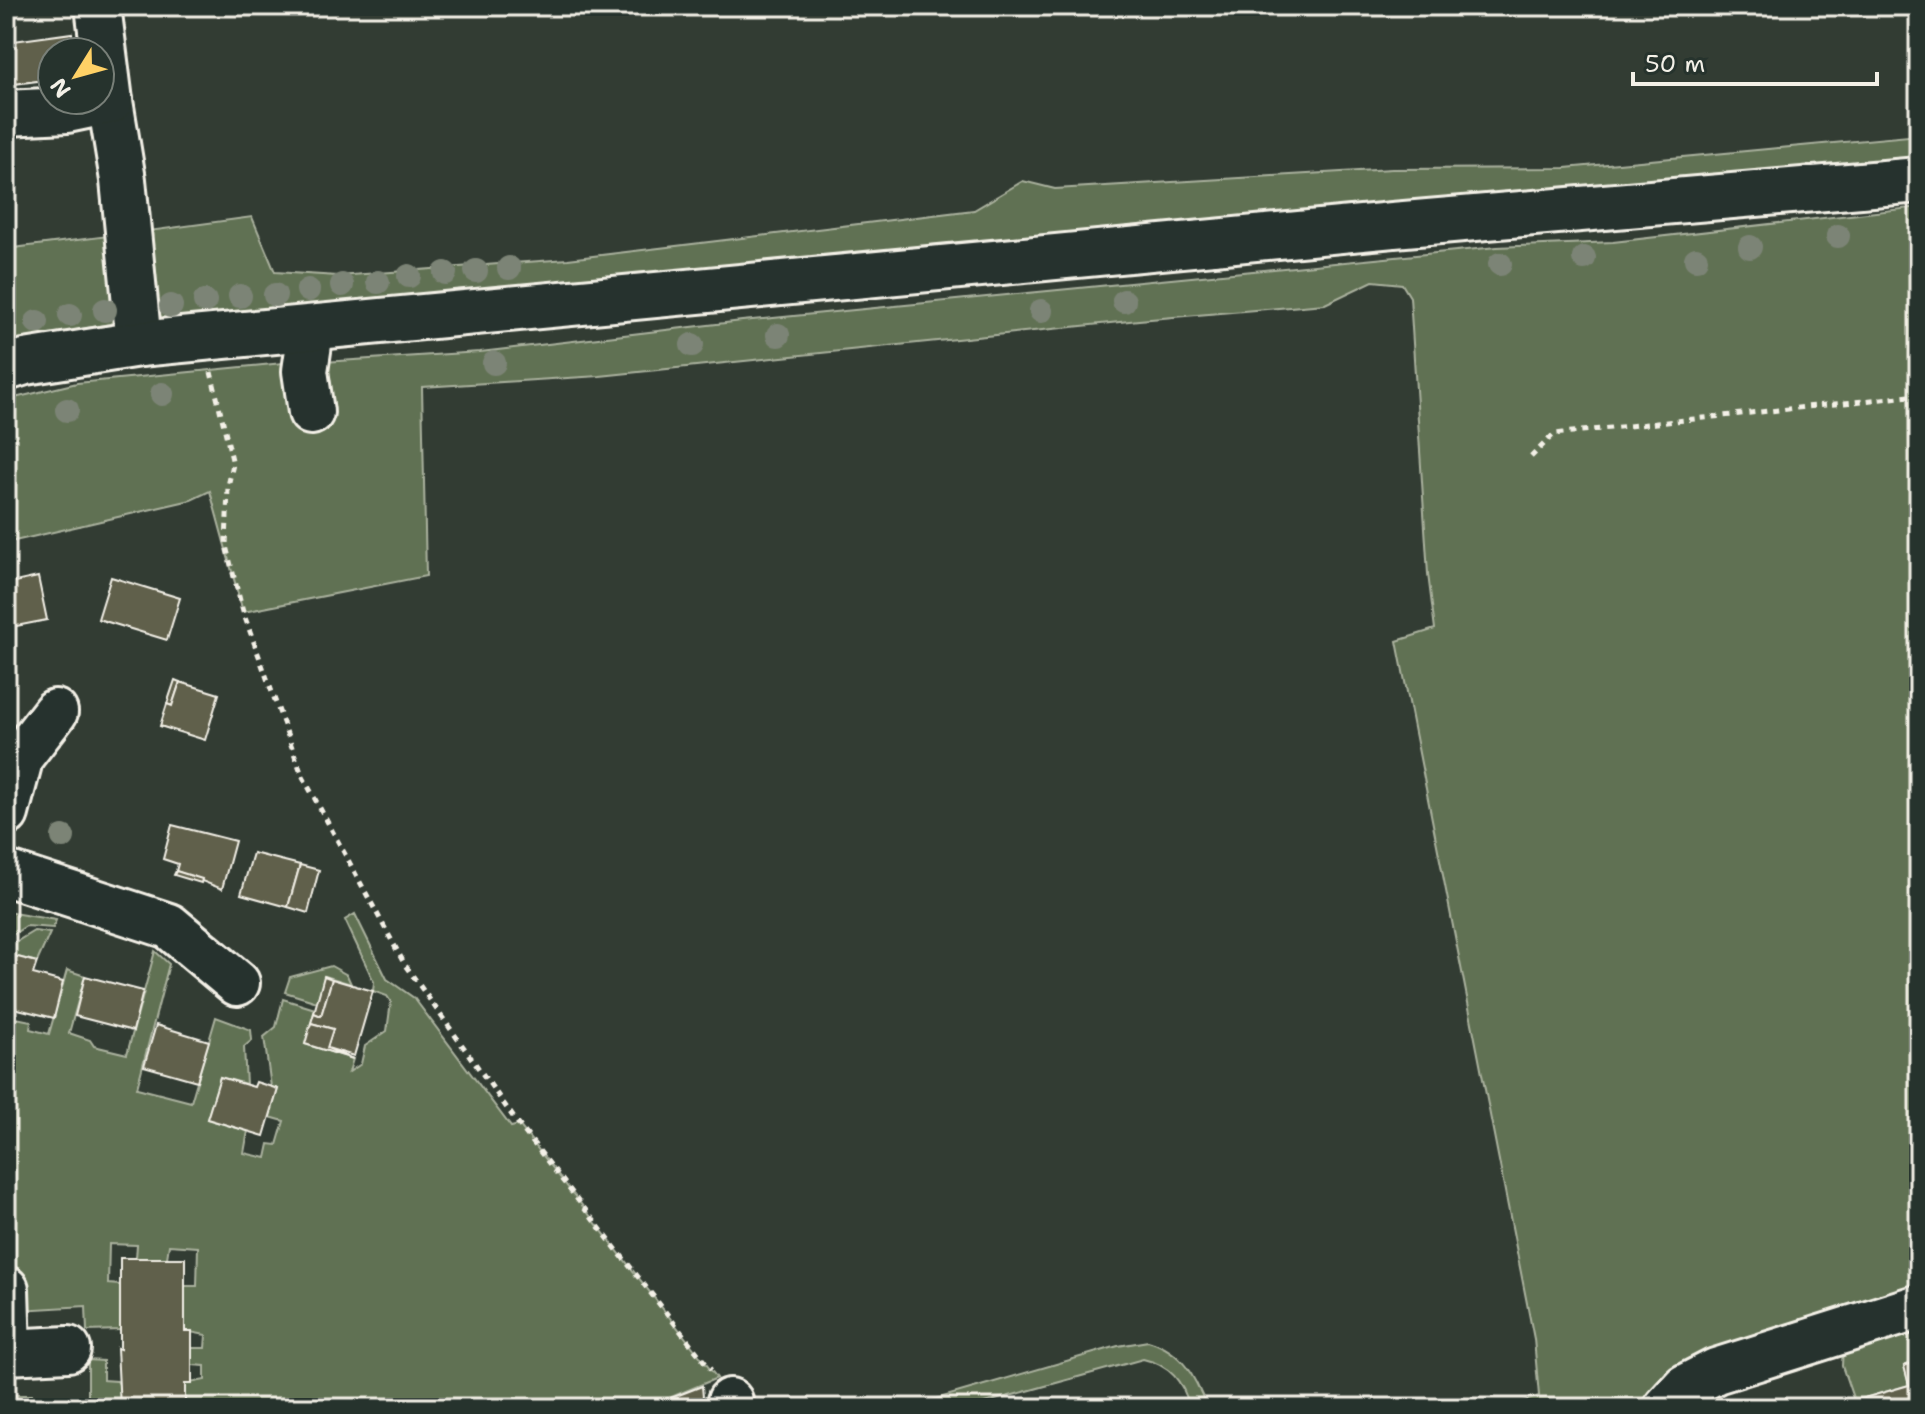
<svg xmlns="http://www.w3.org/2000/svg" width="1925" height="1414" viewBox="0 0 1925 1414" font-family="'Shantell Sans',sans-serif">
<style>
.green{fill:#607153;stroke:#aab19e;stroke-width:2}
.building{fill:#60604b;stroke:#f4f1e8;stroke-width:2}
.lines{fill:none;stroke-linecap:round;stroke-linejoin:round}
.minor-casing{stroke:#f4f1e8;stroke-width:50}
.path{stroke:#f4f1e8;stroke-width:5;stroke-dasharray:6 6;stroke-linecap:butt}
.minor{stroke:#26332d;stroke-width:44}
.tree{fill:#7c8476}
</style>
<rect width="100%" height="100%" fill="#323c33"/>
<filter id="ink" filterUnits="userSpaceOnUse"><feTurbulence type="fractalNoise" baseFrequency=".0125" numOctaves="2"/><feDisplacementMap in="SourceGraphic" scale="16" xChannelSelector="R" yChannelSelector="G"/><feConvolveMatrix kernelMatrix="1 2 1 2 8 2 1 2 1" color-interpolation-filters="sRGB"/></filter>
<g filter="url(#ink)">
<g class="green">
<polygon points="1919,135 1919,159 176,326 153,311 141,232 252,217 275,272 338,276 568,259 974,210 1023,181 1055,189 1392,169 1565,168"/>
<polygon points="1919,207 1919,1297 1652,1408 1505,1408 1539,1396 1534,1339 1397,641 1435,629 1428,574 1410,297 1402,284 1373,281 1325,304 1139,320 600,376 422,387 426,576 243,612 210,491 191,500 6,543 6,400 77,383 283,363 294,373 323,362 480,352 742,321 1497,247 1613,242"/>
<polygon points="116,235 122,314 110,324 6,342 6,249"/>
<polygon points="6,912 56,920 53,928 26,926 6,939"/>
<polygon points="355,914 387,979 414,998 511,1127 519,1125 717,1378 645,1408 185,1408 185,1384 205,1380 205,1366 192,1365 192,1348 205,1348 206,1335 185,1331 185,1286 197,1286 198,1247 169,1245 167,1258 136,1258 137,1245 109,1244 108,1284 120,1285 120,1330 87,1331 86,1306 19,1310 13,1272 6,1263 6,1016 31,1021 30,1029 49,1034 67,970 85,976 69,1033 90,1040 94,1046 127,1054 155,951 169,964 137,1088 191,1102 216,1017 251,1030 252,1040 244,1047 246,1084 220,1077 207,1119 248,1131 244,1153 266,1158 269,1144 277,1145 284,1121 270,1117 278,1089 271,1087 264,1037 276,1027 283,999 315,1009 305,1044 353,1059 349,1072 361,1064 365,1046 387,1031 391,1002 387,996 373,991 374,982 345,920"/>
<polygon points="34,931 50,933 37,962 6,954 11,945"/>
<polygon points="331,966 347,975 351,984 325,976 317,1002 285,992 290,977"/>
<polygon points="1919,1323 1919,1361 1904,1366 1909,1385 1854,1401 1842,1366 1843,1346"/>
<path d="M1148 1341C1182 1351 1195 1376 1207 1408H1190C1183 1381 1170 1365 1143 1359L966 1408H905L1118 1346Z"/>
<polygon points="88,1360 103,1361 103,1380 117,1381 120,1386 120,1408 6,1408 6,1395 32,1395 33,1400 88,1398"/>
</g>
<g class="building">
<polygon points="72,33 74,52 52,52 52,79 6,85 6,42"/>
<polygon points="38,577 47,620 6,628 6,584"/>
<polygon points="111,577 180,598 167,640 98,619"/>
<polygon points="175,680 180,682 172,706 167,704"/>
<polygon points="180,682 219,694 205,740 160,726 167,704 172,706"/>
<polygon points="172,825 235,841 222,889 176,871 178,864 163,859"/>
<polygon points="253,853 300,865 288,907 241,894"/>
<polygon points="300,865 319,870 308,913 288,907"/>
<polygon points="176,871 202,879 201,883 174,875"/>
<polygon points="6,954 37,962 33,974 63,982 54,1018 6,1006"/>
<polygon points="85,976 143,991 133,1031 75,1016"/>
<polygon points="324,976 332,979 321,1016 314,1013"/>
<polygon points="332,979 373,991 354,1056 327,1048 333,1029 311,1023 314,1013 321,1016"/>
<polygon points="311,1023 333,1029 327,1048 353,1059 305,1044"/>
<polygon points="156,1025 209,1041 197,1081 144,1066"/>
<polygon points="220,1077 254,1087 256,1082 278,1089 264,1136 207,1119"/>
<polygon points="120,1258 185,1258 185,1331 192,1331 192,1384 185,1384 185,1408 120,1408 117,1348 120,1349"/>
<polygon points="1919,1361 1919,1408 1830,1408 1909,1385 1904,1366"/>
<polygon points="702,1386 704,1408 645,1408"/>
</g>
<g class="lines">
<defs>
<g id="minor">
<polyline points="110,101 123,180 139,344"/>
<polyline points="6,113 67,110 110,101 98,6"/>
<polyline points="311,330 305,371 311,412"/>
<polyline points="6,368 25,362 139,344 1393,225 1919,180"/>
<polyline points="6,813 21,756 55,712"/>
<polyline points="6,873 169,926 237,983"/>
<polyline points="6,1289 8,1352"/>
<polyline points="6,1352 68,1349"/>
<polyline points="730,1401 731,1408"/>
<polyline points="1666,1408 1685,1387 1716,1371 1919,1307"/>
</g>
</defs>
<use href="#minor" class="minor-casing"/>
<g class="path">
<polyline points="211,372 233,464 228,486 226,546 243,612 302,775 405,965 519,1125 711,1370"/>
<polyline points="1531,457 1554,434 1919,395"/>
</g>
<use href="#minor" class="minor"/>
</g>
<g class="tree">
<circle cx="1838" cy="236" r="12"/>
<circle cx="1750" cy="247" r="12"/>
<circle cx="1584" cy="258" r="12"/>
<circle cx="1696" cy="259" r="12"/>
<circle cx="1500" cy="264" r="12"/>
<circle cx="509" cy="268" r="12"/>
<circle cx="476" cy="271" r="12"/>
<circle cx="445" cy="273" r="12"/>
<circle cx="409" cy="276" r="12"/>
<circle cx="378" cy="282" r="12"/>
<circle cx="342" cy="285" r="12"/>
<circle cx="308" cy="290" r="12"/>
<circle cx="275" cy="295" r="12"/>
<circle cx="240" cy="296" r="12"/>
<circle cx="205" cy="301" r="12"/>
<circle cx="1124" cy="301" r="12"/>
<circle cx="171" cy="306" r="12"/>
<circle cx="105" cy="310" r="12"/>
<circle cx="1041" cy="311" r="12"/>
<circle cx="70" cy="315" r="12"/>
<circle cx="37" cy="322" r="12"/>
<circle cx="778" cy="335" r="12"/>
<circle cx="692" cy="345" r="12"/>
<circle cx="494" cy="363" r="12"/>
<circle cx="162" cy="394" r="12"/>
<circle cx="67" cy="410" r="12"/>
<circle cx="63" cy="837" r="12"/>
</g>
</g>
<rect width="1925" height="1414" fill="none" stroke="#26332d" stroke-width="32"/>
<rect x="16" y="16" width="1893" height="1382" fill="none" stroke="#f4f1e8" stroke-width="3" filter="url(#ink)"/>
<g transform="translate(76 76) rotate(233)"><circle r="38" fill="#26332d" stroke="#787f78" stroke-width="2"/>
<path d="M0-6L14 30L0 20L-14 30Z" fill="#ffd166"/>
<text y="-12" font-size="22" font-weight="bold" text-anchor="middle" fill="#f4f1e8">N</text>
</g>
<path d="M1633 72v12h244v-12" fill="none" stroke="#f4f1e8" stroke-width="4"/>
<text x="1645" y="72" font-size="24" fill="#f4f1e8" stroke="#26332d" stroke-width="6" paint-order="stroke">50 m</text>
</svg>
